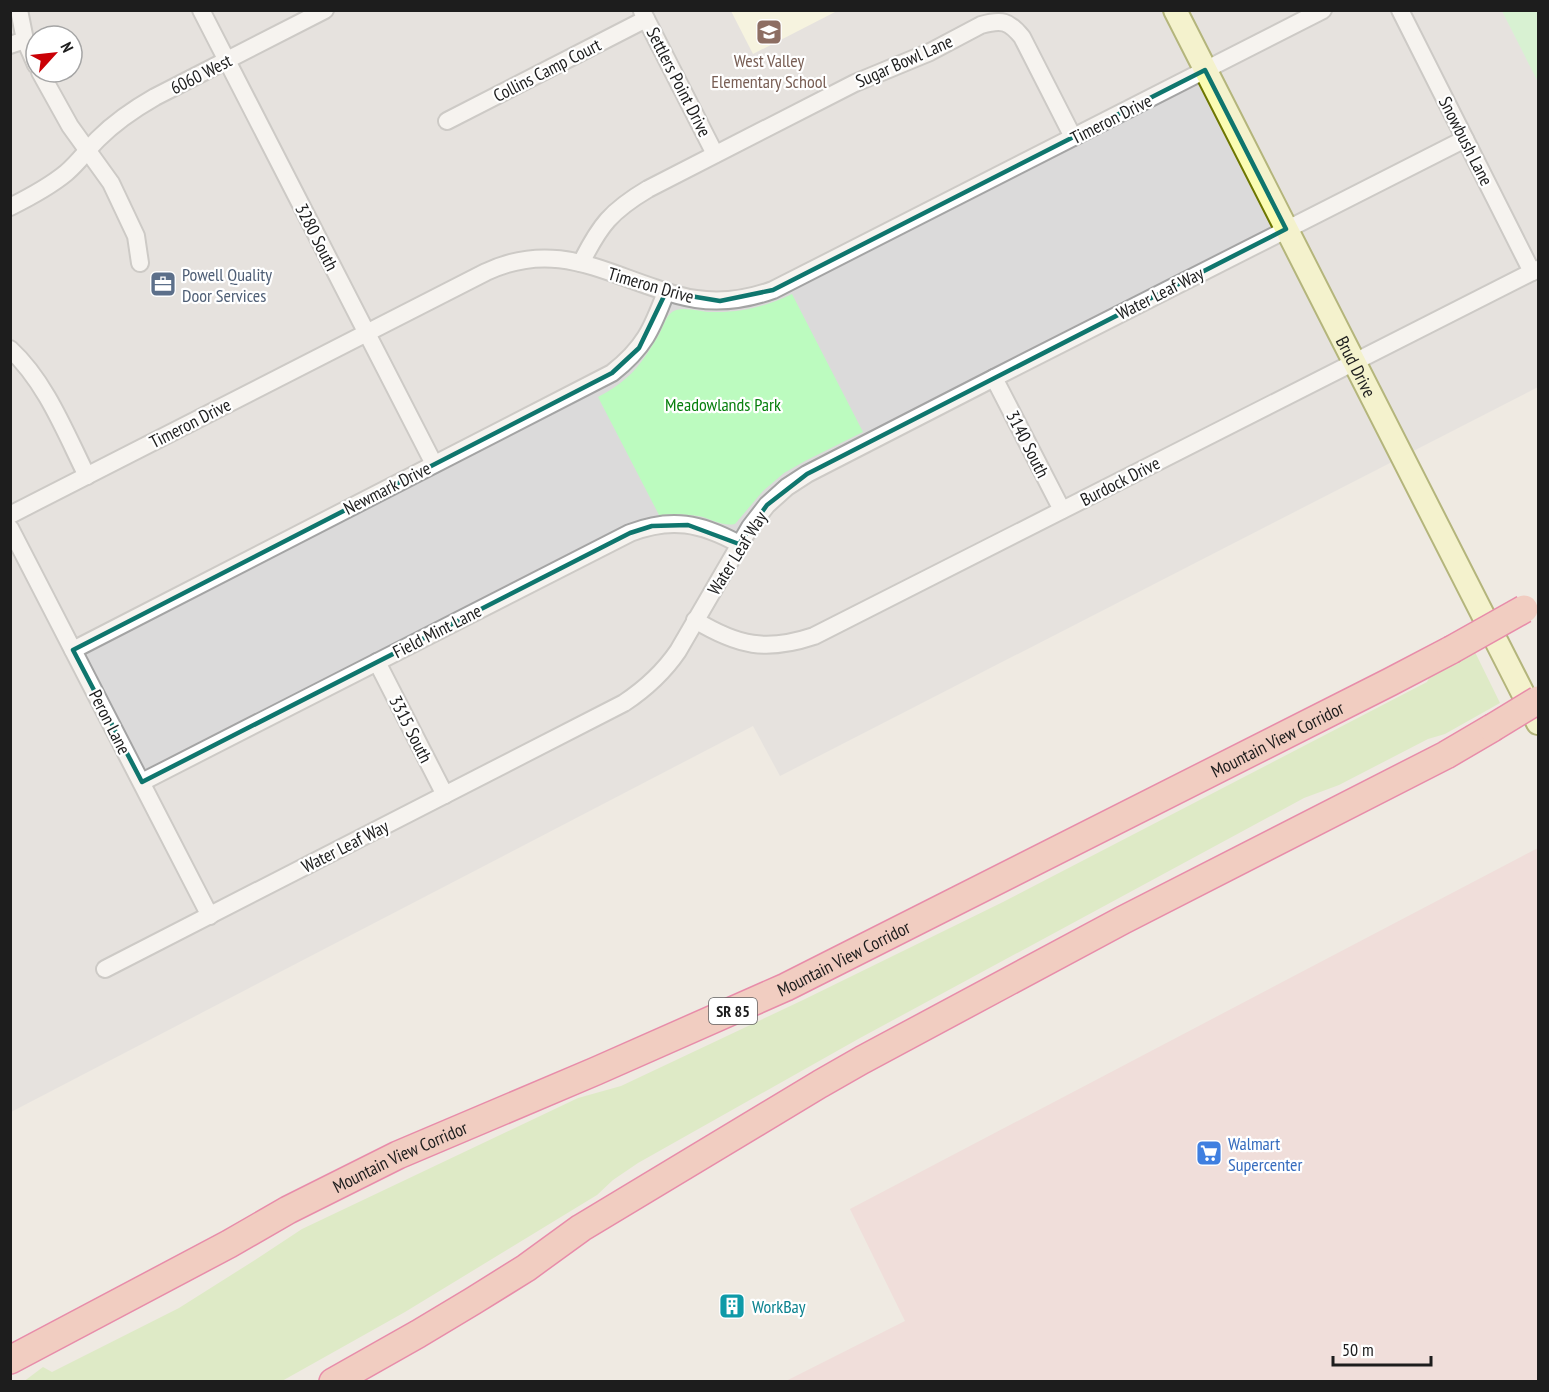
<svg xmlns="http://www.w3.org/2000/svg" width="1549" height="1392" viewBox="0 0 1549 1392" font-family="'PT Sans Narrow',sans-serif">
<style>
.residential{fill:#dbdada;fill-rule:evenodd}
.commercial{fill:#f1d0d0}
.education{fill:#fffedb}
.grass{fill:#caeba5}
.park{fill:#bcfbbf}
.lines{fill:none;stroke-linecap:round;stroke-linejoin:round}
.minor-casing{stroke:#a4a4a4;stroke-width:20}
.secondary-casing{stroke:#6e7700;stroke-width:26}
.trunk-casing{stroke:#df1c65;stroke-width:30}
.minor{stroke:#fff;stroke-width:16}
.secondary{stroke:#fafcb3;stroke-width:22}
.trunk{stroke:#f4aa99;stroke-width:27}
.trunk-bridge-casing{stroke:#df1c65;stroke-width:30;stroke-linecap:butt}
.trunk-bridge{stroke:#f4aa99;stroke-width:27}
.marked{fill:none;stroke:#0f766e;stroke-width:4.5;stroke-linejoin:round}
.labels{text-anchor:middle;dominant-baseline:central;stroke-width:4.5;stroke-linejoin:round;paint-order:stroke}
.shield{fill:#fff;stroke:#616161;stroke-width:1.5}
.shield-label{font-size:16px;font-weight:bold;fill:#1d1d1d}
.education-label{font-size:18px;fill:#785e54;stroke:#fff}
.street-label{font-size:18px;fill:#1d1d1d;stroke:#fff}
.service-label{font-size:18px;fill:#4e5e75;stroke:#fff;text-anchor:start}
.park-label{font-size:18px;fill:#077f0d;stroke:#fff}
.shop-label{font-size:18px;fill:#366cbe;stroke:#fff;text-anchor:start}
.culture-label{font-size:18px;fill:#0d838f;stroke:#fff;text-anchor:start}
</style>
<rect width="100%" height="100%" fill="#efeae2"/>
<path class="residential" d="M11 11H1538V387L780 776 753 726 11 1112ZM36 36H72V72H36Z"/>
<polygon class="commercial" points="1538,848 1538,1381 786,1381 905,1321 850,1209"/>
<polygon class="education" points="731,11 837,11 753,54"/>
<polygon class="grass" points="1474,650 1500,703 1445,734 1428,739 1339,785 1304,798 860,1038 638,1163 613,1180 597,1195 405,1312 282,1381 23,1382 43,1367 52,1372 179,1308 255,1260 302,1229 578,1098 621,1086 803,1000 1003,902 1427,682 1432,672"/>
<g class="park">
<polygon points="1502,11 1538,11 1538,82"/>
<path d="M792 294 863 432 805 461 784 473 763 491 735 524C722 527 710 518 698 516 685 514 672 514 659 515L598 397C629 381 641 365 658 336 663 328 665 317 672 312 680 305 702 312 712 312 741 313 767 306 792 294Z"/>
</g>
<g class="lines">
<defs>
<g id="minor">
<polyline points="19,10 25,40 36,65"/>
<polyline points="201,10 434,464"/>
<polyline points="1400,10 1532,272"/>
<polyline points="642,11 715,154"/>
<polyline points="10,45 25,40"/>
<polyline points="40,72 70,126 111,183 136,236 140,263"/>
<polyline points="447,121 646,19"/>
<path d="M10 207C30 197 49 187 66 173 78 163 87 150 98 139 115 122 134 109 155 97L325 10"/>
<path d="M581 263C600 225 611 211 648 189L855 83 930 52 981 25C1002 19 1009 21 1022 37L1073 137"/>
<path d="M10 349C46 382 66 434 87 476"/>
<polyline points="994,378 1062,510"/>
<path d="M10 515 486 272C550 242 595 268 655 288 669 293 682 297 696 299 722 303 748 299 773 290L1323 10"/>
<polyline points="10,528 210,916"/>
<path d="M695 620C738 646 766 652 814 636L1538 269"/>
<path d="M73 650 612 373C644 348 652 329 666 292"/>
<polyline points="377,662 445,795"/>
<path d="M142 782 630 533C671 517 701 523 739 544"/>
<path d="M105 969 624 703C645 689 663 673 678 651L750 527 767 505 787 487 807 474 994 378 1465 139"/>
</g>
<g id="secondary">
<path id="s1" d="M1175 10 1538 723"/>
</g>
<g id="trunk">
<path id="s2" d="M10 1360 229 1244 288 1210 398 1155 596 1071 786 987 1390 682 1451 650"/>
<polyline points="333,1382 418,1334 473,1301 526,1268 581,1228 820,1084 862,1060 1123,920 1446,755 1492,728"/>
</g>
</defs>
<use href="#minor" class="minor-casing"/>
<use href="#secondary" class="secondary-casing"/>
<use href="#trunk" class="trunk-casing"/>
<use href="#minor" class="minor"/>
<use href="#secondary" class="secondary"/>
<use href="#trunk" class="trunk"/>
<defs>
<g id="trunk-bridge">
<polyline points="1451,650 1524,609"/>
<polyline points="1492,728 1538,700"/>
</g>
</defs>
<use href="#trunk-bridge" class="trunk-bridge-casing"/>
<use href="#trunk-bridge" class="trunk-bridge"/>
</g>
<path d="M0 0H1549V1392H0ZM1205 70 1286 229 807 474 767 505 739 544 688 525 652 526 630 533 142 782 73 650 612 373 639 348 666 292 720 301 773 290Z" fill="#efeae2" fill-opacity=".55" fill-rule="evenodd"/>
<path class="marked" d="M1205 70 1286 229 807 474 767 505 739 544 688 525 652 526 630 533 142 782 73 650 612 373 639 348 666 292 720 301 773 290Z"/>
<defs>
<symbol id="school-square" viewBox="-11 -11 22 22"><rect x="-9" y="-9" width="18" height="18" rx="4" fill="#8d6e63" stroke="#fff"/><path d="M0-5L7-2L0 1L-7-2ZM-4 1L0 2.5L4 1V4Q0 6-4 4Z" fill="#fff"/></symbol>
<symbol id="office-square" viewBox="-11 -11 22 22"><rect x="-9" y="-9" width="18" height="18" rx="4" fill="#5c6f8a" stroke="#fff"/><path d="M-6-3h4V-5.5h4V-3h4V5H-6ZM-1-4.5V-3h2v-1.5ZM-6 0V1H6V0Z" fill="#fff"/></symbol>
<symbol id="supermarket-square" viewBox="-11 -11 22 22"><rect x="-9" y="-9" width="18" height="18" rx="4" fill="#3f7fe0" stroke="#fff"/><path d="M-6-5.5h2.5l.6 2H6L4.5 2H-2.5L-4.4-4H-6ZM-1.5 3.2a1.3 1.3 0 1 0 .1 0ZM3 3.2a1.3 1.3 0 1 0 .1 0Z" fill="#fff"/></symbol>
<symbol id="building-square" viewBox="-11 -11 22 22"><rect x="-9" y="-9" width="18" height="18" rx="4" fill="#0f9aa8" stroke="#fff"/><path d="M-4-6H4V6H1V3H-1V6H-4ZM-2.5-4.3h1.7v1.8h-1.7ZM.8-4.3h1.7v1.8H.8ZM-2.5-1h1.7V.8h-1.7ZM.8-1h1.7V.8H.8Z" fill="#fff"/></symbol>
</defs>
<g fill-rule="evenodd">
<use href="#school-square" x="754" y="17" width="30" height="30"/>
<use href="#office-square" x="148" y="269" width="30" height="30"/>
<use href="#supermarket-square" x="1194" y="1138" width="30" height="30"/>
<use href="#building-square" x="717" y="1291" width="30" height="30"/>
</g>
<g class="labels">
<rect class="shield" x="709" y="998" width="48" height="26" rx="4.5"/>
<g class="shield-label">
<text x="733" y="1011">SR 85</text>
</g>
<g class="education-label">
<text x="769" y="60">West Valley<tspan x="769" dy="21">Elementary School</tspan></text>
</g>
<g class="street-label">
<text transform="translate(904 61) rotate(-24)">Sugar Bowl Lane</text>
<text transform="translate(547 70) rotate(-27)">Collins Camp Court</text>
<text transform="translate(201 74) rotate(-27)">6060 West</text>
<text transform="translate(679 82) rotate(63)">Settlers Point Drive</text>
<text transform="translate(1111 119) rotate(-27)">Timeron Drive</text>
<text transform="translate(1466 141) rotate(63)">Snowbush Lane</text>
<text transform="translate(317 237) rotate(63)">3280 South</text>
<text transform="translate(651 285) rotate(16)">Timeron Drive</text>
<text transform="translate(1160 293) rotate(-27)">Water Leaf Way</text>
<text stroke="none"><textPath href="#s1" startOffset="400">Brud Drive</textPath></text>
<text transform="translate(190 423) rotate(-27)">Timeron Drive</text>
<text transform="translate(1028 444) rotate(63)">3140 South</text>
<text transform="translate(1120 481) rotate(-27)">Burdock Drive</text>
<text transform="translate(387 488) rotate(-27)">Newmark Drive</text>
<text transform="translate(737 553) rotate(-58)">Water Leaf Way</text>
<text transform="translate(437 631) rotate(-27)">Field Mint Lane</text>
<text transform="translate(110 722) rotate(63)">Peron Lane</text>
<text transform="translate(411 729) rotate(63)">3315 South</text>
<text stroke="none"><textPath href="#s2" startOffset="1412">Mountain View Corridor</textPath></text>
<text transform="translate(345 846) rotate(-27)">Water Leaf Way</text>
<text stroke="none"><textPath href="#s2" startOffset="926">Mountain View Corridor</textPath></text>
<text stroke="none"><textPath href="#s2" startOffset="440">Mountain View Corridor</textPath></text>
</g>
<g class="service-label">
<text x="182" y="274">Powell Quality<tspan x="182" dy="21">Door Services</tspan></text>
</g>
<g class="park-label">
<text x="723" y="404">Meadowlands Park</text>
</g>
<g class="shop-label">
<text x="1228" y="1143">Walmart<tspan x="1228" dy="21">Supercenter</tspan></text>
</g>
<g class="culture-label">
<text x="752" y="1306">WorkBay</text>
</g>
</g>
<rect width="1549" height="1392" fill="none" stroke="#1d1d1d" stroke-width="24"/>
<g transform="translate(54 54) rotate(63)"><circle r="28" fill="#ffffff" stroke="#a5a5a5" stroke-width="1.5"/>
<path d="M0-4.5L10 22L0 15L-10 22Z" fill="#ca0006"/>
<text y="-9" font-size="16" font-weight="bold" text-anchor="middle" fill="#1d1d1d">N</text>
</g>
<path d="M1333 1356v9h98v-9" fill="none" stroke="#1d1d1d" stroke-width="3"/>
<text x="1342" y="1356" font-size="18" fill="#1d1d1d" stroke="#ffffff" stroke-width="4.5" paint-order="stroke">50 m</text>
</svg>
